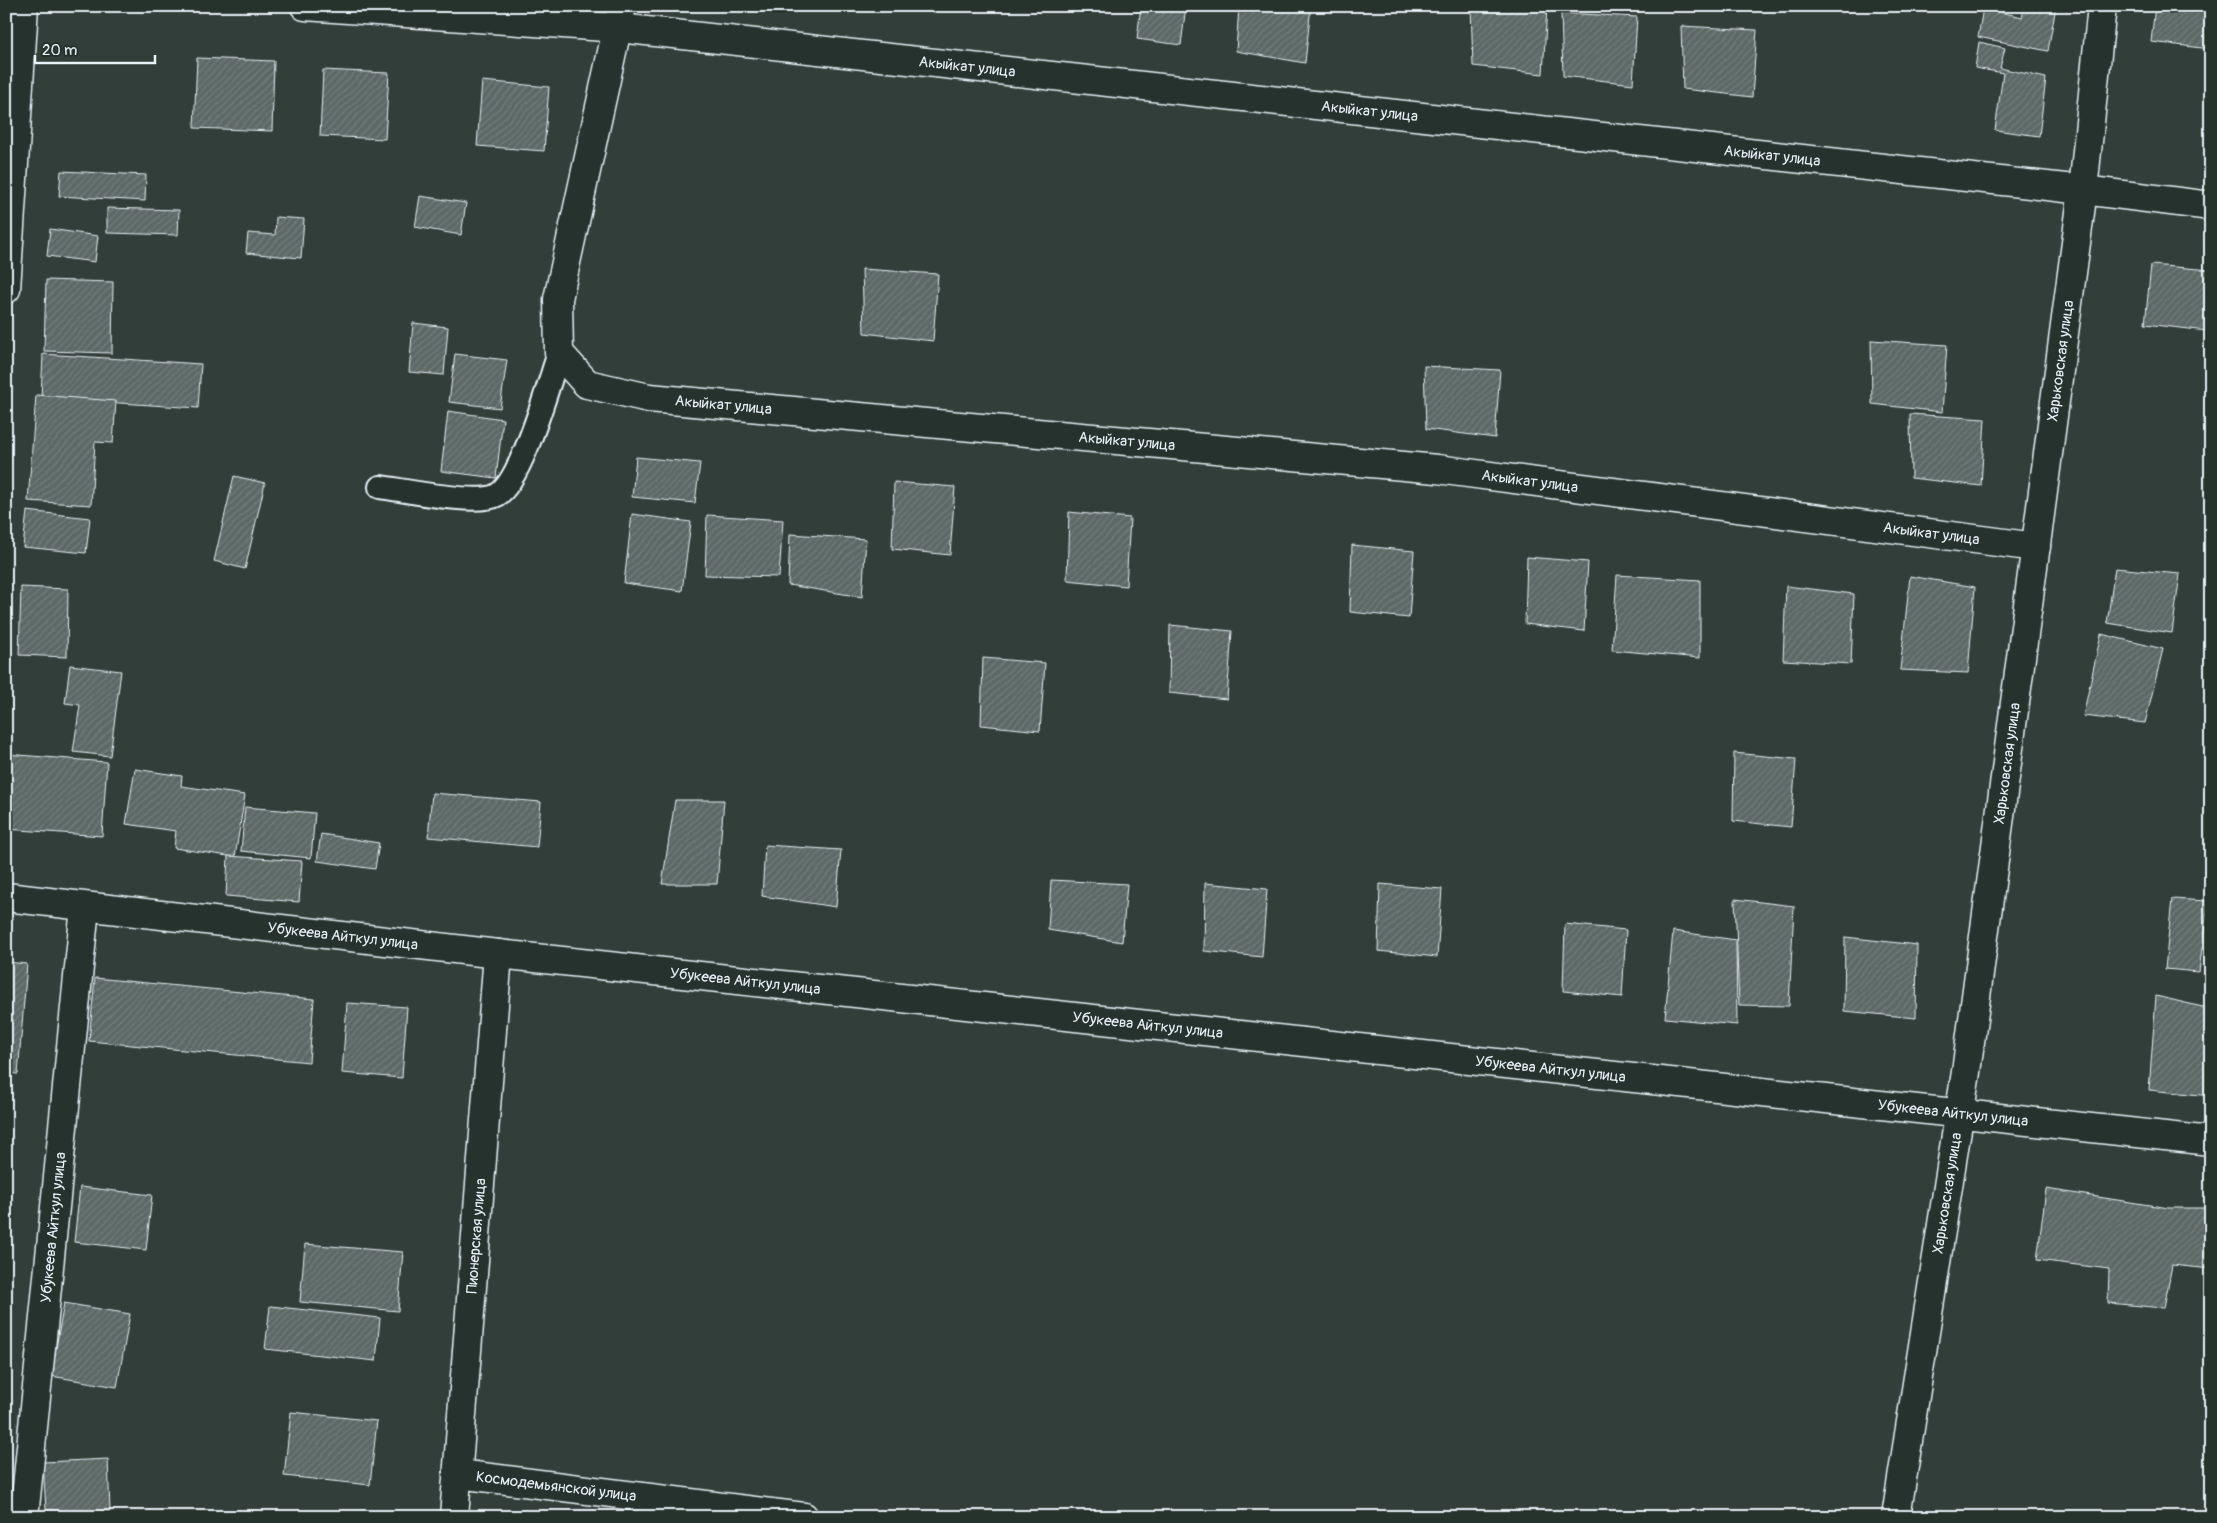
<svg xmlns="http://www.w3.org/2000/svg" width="2217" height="1523" viewBox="0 0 2217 1523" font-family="Pangolin,sans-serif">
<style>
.building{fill:url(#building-hatch);stroke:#e8f1f8}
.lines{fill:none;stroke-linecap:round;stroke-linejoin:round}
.lane-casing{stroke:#e8f1f8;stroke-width:26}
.street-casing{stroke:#e8f1f8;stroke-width:31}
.lane{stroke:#26332d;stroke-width:22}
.street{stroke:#26332d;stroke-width:28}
.labels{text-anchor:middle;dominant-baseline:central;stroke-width:4;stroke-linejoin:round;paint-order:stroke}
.street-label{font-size:15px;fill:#e8f1f8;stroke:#26332d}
</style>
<defs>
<pattern id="building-hatch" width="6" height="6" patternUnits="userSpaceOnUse" patternTransform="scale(1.25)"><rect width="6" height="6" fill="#5c6865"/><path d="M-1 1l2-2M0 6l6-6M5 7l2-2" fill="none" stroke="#737e7c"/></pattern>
</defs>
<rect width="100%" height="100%" fill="#323e39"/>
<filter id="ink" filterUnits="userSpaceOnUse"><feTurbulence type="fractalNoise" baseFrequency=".02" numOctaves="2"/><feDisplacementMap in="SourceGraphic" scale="10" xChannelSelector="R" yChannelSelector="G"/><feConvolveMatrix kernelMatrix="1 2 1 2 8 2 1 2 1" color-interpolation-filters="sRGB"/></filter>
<g filter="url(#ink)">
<g class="building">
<polygon points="1141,6 1186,6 1181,45 1137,39"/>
<polygon points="1239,6 1311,6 1305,63 1236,51"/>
<polygon points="1471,6 1547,7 1543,74 1473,66"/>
<polygon points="2025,6 2056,6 2048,51 1978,37 1983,8 2022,17"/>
<polygon points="2155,6 2211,6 2211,49 2151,42"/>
<polygon points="1561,13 1637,17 1633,84 1563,76"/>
<polygon points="1681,26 1757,30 1752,97 1683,89"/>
<polygon points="1979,42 2005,48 2000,68 2046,78 2039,136 1995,130 2003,73 1975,68"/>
<polygon points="197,58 274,61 272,131 194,128"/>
<polygon points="323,70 389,73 385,139 320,136"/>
<polygon points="482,81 549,87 544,151 477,146"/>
<polygon points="61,171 146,175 145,201 59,196"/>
<polygon points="420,196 466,203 461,235 415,227"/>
<polygon points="107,208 179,210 178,235 107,233"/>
<polygon points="276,217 304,219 301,258 246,253 248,233 275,235"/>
<polygon points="50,229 98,236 95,262 47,256"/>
<polygon points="2151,265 2211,270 2211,306 2207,331 2145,324"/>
<polygon points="862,269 938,274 933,341 864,333"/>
<polygon points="46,280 113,282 112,353 44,351"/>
<polygon points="413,323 448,327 444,375 409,372"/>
<polygon points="1871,340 1947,345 1942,412 1872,404"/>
<polygon points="43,354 201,364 198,408 41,398"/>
<polygon points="455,354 507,360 500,408 449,402"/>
<polygon points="1424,366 1500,370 1495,438 1426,429"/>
<polygon points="36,395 116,401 113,443 95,442 91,505 28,501"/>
<polygon points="448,411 503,419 496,478 441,471"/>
<polygon points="1910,414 1985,419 1981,486 1911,478"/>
<polygon points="636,457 700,463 695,503 632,497"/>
<polygon points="234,476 265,483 245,569 214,561"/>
<polygon points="894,482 955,487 950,555 892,549"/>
<polygon points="27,511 90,518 86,553 23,547"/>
<polygon points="1069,512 1130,518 1126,586 1067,580"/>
<polygon points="632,514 691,522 682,591 624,583"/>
<polygon points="707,515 783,520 779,577 705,575"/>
<polygon points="790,534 866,539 862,597 788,585"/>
<polygon points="1352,545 1414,551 1409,618 1350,612"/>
<polygon points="1527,557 1588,562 1584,631 1525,624"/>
<polygon points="2115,568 2180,574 2172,633 2107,623"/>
<polygon points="1617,575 1700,580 1700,658 1612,650"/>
<polygon points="1910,576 1975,587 1968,673 1900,670"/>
<polygon points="1786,586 1854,594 1851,664 1783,660"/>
<polygon points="21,587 68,589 67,657 19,655"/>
<polygon points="1170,625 1232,631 1227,699 1169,693"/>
<polygon points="2101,634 2163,649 2145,723 2083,716"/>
<polygon points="983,658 1045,663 1040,731 981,725"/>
<polygon points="70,665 121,671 110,756 73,752 80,705 65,703"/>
<polygon points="1734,753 1796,759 1791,827 1733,821"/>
<polygon points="6,754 107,762 102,836 6,829"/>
<polygon points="135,769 182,776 181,786 245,795 235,857 174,848 176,831 126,824"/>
<polygon points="432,793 541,802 537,847 428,837"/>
<polygon points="675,800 724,800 717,884 662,884"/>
<polygon points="245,807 315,813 311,858 241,851"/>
<polygon points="321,834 379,843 375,869 317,861"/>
<polygon points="765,845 841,850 836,907 762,896"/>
<polygon points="228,856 302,861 299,902 226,896"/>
<polygon points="1051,880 1127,884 1122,942 1048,930"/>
<polygon points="1205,883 1267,889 1262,957 1204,951"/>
<polygon points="1380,884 1442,889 1437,957 1378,951"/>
<polygon points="1735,899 1794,906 1789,1006 1739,1005"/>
<polygon points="2172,899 2208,901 2199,972 2165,969"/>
<polygon points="1565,924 1626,930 1622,997 1563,991"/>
<polygon points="1673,931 1736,940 1737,1025 1665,1018"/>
<polygon points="1845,937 1917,945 1916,1018 1844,1011"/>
<polygon points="6,962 27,964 18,1074 6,1073"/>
<polygon points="95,978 314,999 309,1062 89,1041"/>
<polygon points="2156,996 2211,1009 2211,1096 2149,1090"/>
<polygon points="347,1003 407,1007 402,1078 342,1073"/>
<polygon points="80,1187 152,1195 146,1250 74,1242"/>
<polygon points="2046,1189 2169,1208 2211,1208 2211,1269 2172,1265 2164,1308 2108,1303 2109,1269 2037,1260"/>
<polygon points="305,1244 403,1252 398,1311 300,1302"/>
<polygon points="64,1303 130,1314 117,1387 51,1376"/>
<polygon points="270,1306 380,1318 376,1361 265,1349"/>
<polygon points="291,1412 377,1421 370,1485 284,1476"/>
<polygon points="108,1459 110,1512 46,1510 43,1462"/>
</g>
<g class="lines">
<defs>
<path id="lane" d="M380 487C404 490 478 506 497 495 522 481 549 382 559 353"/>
<g id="street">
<path id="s1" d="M305 6 619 28 2083 190 2211 206"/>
<path id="s2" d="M622 6 558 299 559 353 587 384 649 398 1437 469 2036 547"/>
<polyline points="6,289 24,6"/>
<path id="s3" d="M6 897 498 954 2211 1141"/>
<path id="s4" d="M458 1474 804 1517"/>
<path id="s5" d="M24 1517 85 907"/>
<path id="s6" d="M454 1517 498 954"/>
<path id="s7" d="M1896 1517 1966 1072 2083 190 2102 6"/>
</g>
</defs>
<use href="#lane" class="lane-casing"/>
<use href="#street" class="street-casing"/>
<use href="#lane" class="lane"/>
<use href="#street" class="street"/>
</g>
</g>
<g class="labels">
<g class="street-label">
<text stroke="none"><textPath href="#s1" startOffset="665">Акыйкат улица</textPath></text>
<text stroke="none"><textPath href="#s1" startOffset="1070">Акыйкат улица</textPath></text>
<text stroke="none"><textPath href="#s1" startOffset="1475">Акыйкат улица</textPath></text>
<text stroke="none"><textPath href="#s7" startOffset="1168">Харьковская улица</textPath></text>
<text stroke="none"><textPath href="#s2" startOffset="534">Акыйкат улица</textPath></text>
<text stroke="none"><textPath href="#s2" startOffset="939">Акыйкат улица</textPath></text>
<text stroke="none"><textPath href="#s2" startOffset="1344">Акыйкат улица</textPath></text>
<text stroke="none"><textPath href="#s2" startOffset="1749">Акыйкат улица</textPath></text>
<text stroke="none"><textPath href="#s7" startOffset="762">Харьковская улица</textPath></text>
<text stroke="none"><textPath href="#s3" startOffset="339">Убукеева Айткул улица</textPath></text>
<text stroke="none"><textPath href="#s3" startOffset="744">Убукеева Айткул улица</textPath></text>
<text stroke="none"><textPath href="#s3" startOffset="1149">Убукеева Айткул улица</textPath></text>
<text stroke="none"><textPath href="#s3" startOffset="1554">Убукеева Айткул улица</textPath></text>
<text stroke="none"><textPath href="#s3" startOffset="1959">Убукеева Айткул улица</textPath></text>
<text stroke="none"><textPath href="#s7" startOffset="328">Харьковская улица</textPath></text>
<text stroke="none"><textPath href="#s5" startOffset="291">Убукеева Айткул улица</textPath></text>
<text stroke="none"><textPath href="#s6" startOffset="282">Пионерская улица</textPath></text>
<text stroke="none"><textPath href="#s4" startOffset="99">Космодемьянской улица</textPath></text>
</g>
</g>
<rect width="2217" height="1523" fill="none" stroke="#26332d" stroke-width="25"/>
<rect x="12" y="12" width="2192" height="1498" fill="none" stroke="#e8f1f8" stroke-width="2" filter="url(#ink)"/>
<path d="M35 55v8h120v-8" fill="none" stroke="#e8f1f8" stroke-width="2.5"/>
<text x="42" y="55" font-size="15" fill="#e8f1f8" stroke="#26332d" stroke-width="4" paint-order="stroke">20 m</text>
</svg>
